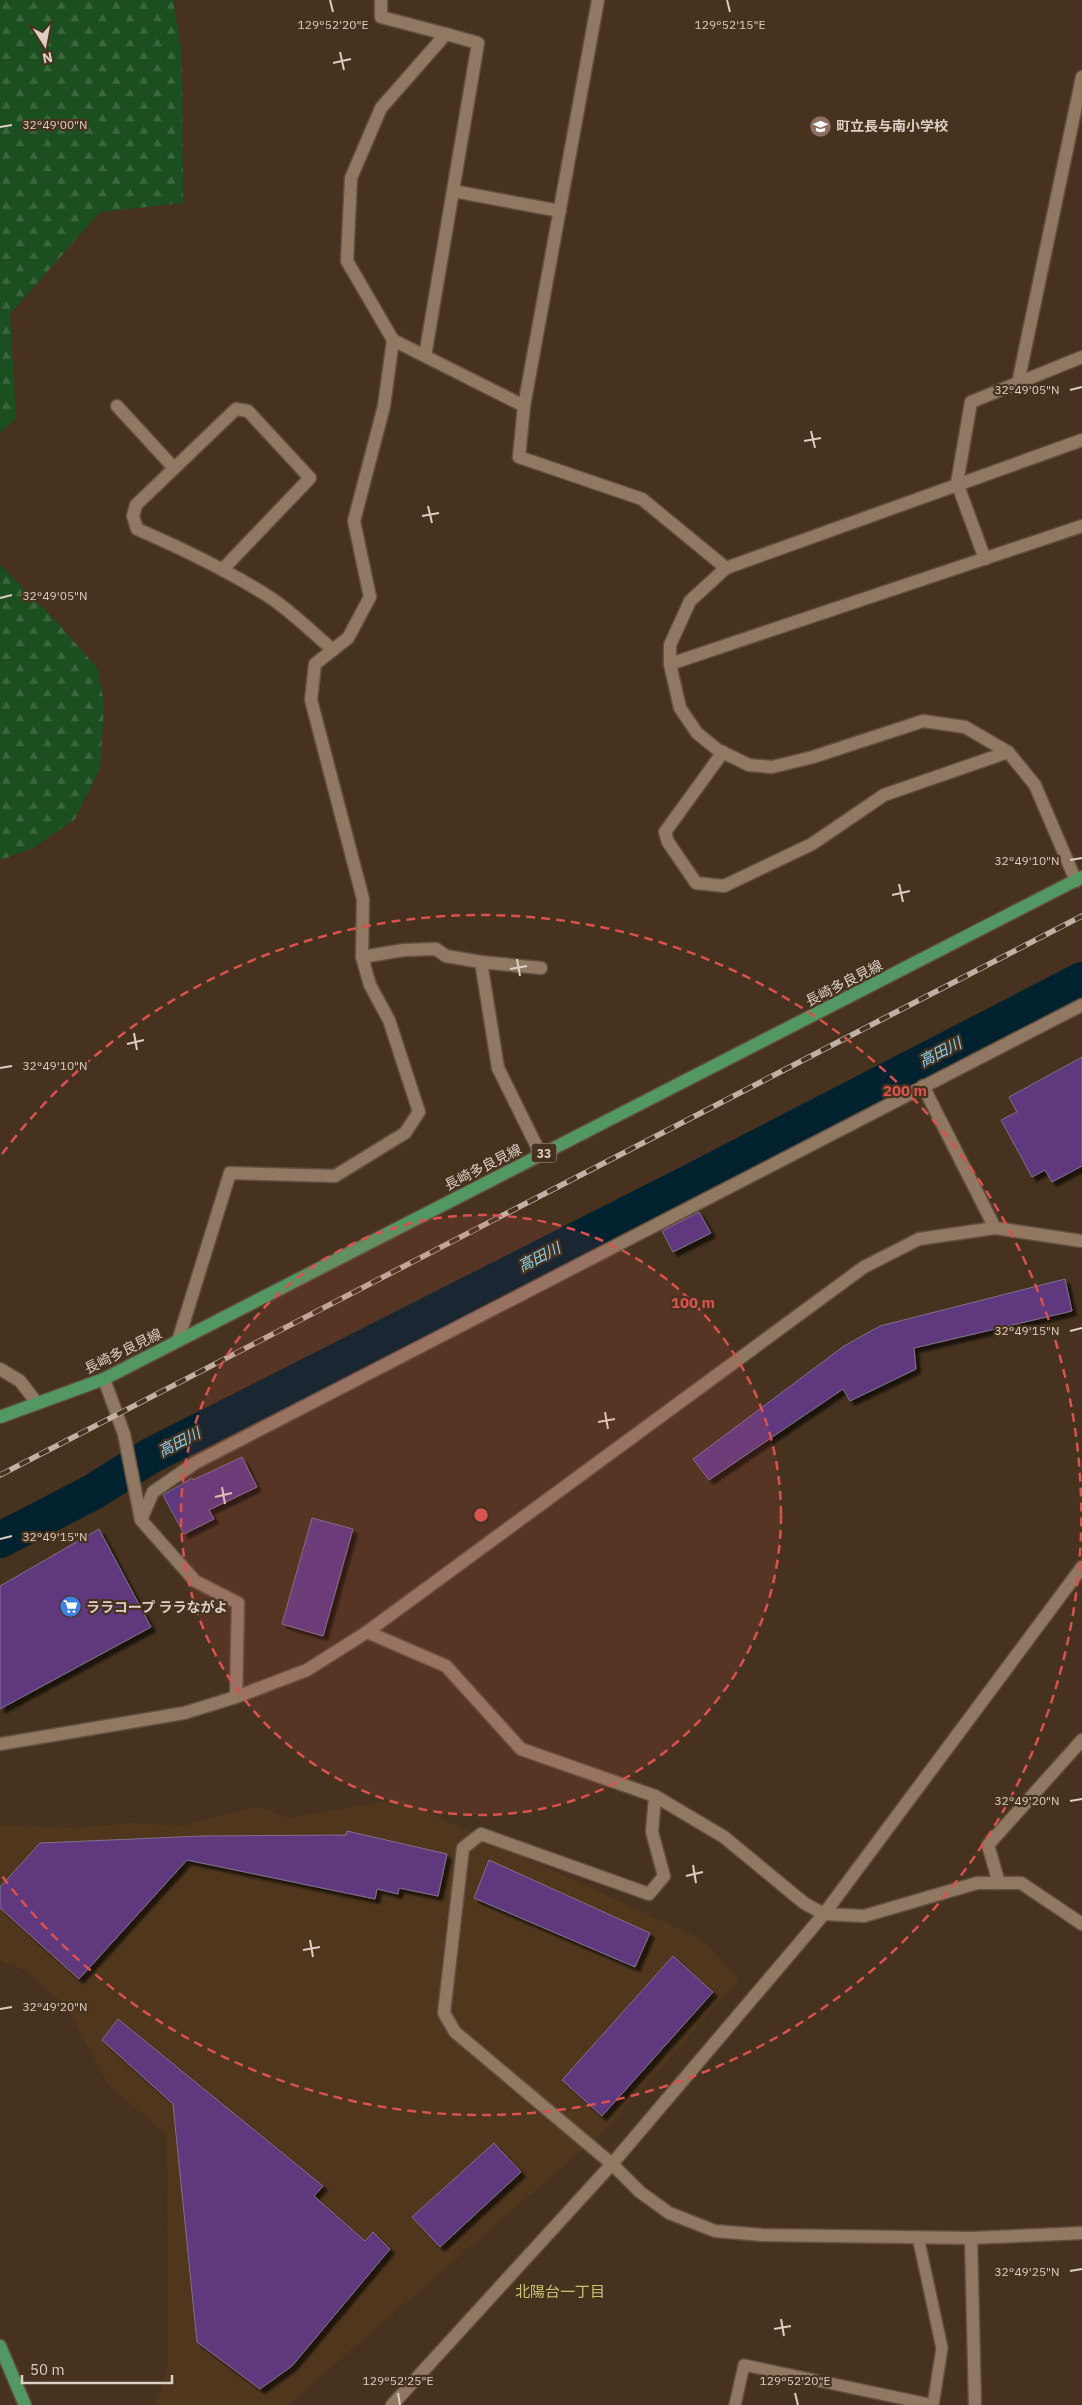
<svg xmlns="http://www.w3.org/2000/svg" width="1082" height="2405" viewBox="0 0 1082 2405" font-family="'IBM Plex Sans','Noto Sans JP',sans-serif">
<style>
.built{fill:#50361d}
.forest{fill:url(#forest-firs)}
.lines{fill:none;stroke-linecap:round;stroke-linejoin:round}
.river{stroke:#00222f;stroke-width:36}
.building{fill:#5f397e;stroke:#7e718b;filter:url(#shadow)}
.service-casing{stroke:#614f3f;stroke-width:14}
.minor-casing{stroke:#614f3f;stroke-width:15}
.tertiary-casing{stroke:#614f3f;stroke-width:15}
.primary-casing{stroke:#614f3f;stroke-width:15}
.service{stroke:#907863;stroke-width:11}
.minor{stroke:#907863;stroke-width:12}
.tertiary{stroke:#907863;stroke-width:12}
.primary{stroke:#539863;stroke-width:12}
.rail-casing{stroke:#c0b1a4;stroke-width:5.5}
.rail{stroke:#46321e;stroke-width:4;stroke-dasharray:11;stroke-linecap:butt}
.ticks{fill:none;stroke:#dccec3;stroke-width:2}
.ring{fill:none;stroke:#d8524f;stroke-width:2.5;stroke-dasharray:9 6}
.labels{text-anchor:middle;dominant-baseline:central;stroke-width:4.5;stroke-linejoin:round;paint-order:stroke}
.shield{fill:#46321e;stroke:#af9f92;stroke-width:1}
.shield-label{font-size:12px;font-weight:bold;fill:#dccec3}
.poi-label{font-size:14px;font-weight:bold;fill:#dccec3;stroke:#46321e;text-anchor:start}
.street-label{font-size:14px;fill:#dccec3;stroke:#46321e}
.water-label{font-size:15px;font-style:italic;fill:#86d1f2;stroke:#46321e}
.neighbourhood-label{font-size:15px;fill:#c7c375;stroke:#46321e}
.ticks-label{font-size:12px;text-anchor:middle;fill:#dccec3;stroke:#46321e;stroke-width:4.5;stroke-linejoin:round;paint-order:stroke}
.centre{fill:#d8524f;stroke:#46321e;stroke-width:2.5}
.ring-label{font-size:15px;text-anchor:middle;font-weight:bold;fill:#d8524f;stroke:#46321e;stroke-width:4.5;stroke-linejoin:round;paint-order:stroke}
</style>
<defs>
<pattern id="forest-firs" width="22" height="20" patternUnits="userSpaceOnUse" patternTransform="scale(1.25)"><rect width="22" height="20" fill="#1b4f1f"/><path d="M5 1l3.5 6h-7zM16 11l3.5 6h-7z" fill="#3c673e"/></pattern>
<filter id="shadow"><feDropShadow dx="4.5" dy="4.5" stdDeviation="1" flood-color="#0009"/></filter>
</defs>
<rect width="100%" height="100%" fill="#46321e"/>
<polygon class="built" points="400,1799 703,1940 739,1980 604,2131 288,2405 156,2405 168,2362 167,2135 109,2086 66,2006 27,1972 0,1960 0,1825 70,1828 132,1823 183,1826 257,1806 288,1818"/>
<g class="forest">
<polygon points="0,0 173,0 182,53 183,203 100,212 10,314 16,418 0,433"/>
<polygon points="0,565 56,621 98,669 104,705 100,768 75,819 33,848 0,860"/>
</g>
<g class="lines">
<polyline class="river" points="0,1540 93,1492 150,1456 683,1186 1082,980"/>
</g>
<g class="building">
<polygon points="1082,1057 1082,1166 1052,1182 1045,1170 1032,1177 1001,1120 1017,1112 1009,1097"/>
<polygon points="699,1212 711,1233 673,1252 662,1231"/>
<polygon points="1065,1279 1072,1311 914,1348 916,1369 850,1401 843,1389 709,1480 693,1459 844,1346 880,1326"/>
<polygon points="242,1457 257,1487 209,1510 214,1519 184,1534 163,1495 192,1478 193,1480"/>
<polygon points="312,1518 353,1529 323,1636 282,1624"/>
<polygon points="99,1529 151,1627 0,1709 0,1586"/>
<polygon points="347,1831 447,1854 438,1896 399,1888 398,1894 377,1889 375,1899 187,1860 79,1979 0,1908 0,1887 40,1843 202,1836 346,1835"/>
<polygon points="489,1860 650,1933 635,1967 474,1898"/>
<polygon points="673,1956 713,1992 602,2116 562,2080"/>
<polygon points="118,2019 323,2186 314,2196 365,2241 373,2232 390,2249 292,2366 260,2389 197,2342 173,2104 102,2040"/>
<polygon points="494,2143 521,2172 440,2247 412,2217"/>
</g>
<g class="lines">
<defs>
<g id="service">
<polyline points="918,2237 942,2348 933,2405"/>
<polyline points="735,2405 744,2365 933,2405"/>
</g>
<g id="minor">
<polyline points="381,0 381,17 446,34 381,108 351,178 347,261 393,340 524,406"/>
<polyline points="598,0 524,406 519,457 642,499 726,568"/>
<polyline points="453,191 560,211"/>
<polyline points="425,356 478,43 446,34"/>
<polyline points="1018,383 1082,77"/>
<polyline points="117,406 174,468"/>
<polyline points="985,559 957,483 971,402 1082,357"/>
<path d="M222 570 310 478 248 411 236 409 136 505 133 516 137 529C183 549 229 571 271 598 293 613 313 633 333 650"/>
<polyline points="670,664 1082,526"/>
<polyline points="723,752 665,832 668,842 696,883 724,886 812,844 884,795 1008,752"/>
<polyline points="362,957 404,950 436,949 446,956 481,962 498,1068 541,1155"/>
<polyline points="481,962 541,968"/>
<polyline points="923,1086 995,1228"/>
<polyline points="178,1341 230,1173 335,1176 405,1133 419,1112 389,1020 370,985 362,957 363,899 311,700 315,664 348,638 370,597 354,521 384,406 393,340"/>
<polyline points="0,1369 20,1381 37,1403"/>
<polyline points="104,1379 124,1434 141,1520 195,1581 238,1603 236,1697"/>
<polyline points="141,1520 153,1492 195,1463 1082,1005"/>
<polyline points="0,1744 184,1713 236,1697 307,1670 367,1632 864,1267 919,1239 995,1228 1082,1241"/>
<polyline points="977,1883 1021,1883 1082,1924"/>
<polyline points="999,1883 988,1845 1082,1740"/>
</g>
<g id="tertiary">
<polyline points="1076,881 1035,785 1008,752 965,727 923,721 813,757 772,767 749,765 718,750 697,733 680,708 670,664 670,645 690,601 726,568 1082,440"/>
<polyline points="367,1632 446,1666 521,1749 655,1796 724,1837 804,1903 824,1914 864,1916 977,1883"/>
<polyline points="655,1796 652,1832 664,1876 649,1894 481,1834 463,1848 444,2013 455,2032 612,2164 640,2192 669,2213 715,2231 762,2235 971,2238 1082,2233"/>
<polyline points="971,2238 975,2405"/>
<polyline points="392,2405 612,2164 824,1914 1082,1567"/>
</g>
<g id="primary">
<polyline points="0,1417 104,1379 1082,877"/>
<polyline points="0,2346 25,2405"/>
</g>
</defs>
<use href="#service" class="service-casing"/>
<use href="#minor" class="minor-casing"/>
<use href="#tertiary" class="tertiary-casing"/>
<use href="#primary" class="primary-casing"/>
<use href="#service" class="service"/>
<use href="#minor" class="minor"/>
<use href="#tertiary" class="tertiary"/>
<use href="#primary" class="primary"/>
<defs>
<polyline id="rail" points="0,1475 1082,916"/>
</defs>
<use href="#rail" class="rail-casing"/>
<use href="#rail" class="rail"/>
</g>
<path class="ticks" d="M330 0 333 12M727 0 730 12M340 52 344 70M333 63 351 59M0 127 12 125M1070 390 1082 387M811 431 815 448M804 441 821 438M428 506 432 523M422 516 439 513M0 598 12 595M1070 860 1082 858M899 884 903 902M892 895 910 891M517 959 520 976M510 969 527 966M134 1033 137 1050M127 1044 144 1040M0 1068 12 1066M1070 1331 1082 1328M605 1412 608 1429M598 1422 615 1419M222 1487 225 1504M215 1497 232 1493M0 1539 12 1536M1070 1801 1082 1799M693 1865 696 1883M686 1876 703 1872M310 1940 313 1957M303 1950 320 1947M0 2009 12 2007M1070 2271 1082 2269M781 2319 784 2336M774 2329 791 2326M398 2393 400 2405M795 2393 798 2405"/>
<circle cx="481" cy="1515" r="300" fill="#d8524f" fill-opacity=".12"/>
<g class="ring">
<circle cx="481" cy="1515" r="300"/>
<path d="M2 1154A600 600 0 1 1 2 1876"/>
</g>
<defs>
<symbol id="school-disc" viewBox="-11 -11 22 22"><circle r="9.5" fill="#8d6e63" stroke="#46321e"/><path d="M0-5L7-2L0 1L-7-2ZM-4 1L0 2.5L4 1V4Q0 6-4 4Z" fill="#fff"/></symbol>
<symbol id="supermarket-disc" viewBox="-11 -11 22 22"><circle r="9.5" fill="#3f7fe0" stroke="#46321e"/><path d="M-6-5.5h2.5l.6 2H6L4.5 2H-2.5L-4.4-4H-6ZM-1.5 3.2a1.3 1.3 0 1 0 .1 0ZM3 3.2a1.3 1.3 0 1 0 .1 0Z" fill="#fff"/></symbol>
</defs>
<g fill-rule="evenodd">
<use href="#school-disc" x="808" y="114" width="25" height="25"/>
<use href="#supermarket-disc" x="58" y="1594" width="25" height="25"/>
</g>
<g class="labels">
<rect class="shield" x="531.5" y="1143.5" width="25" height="19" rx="4"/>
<g class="shield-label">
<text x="544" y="1153">33</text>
</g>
<g class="poi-label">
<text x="836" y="126">町立長与南小学校</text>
<text x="86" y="1607">ララコープ ララながよ</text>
</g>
<g class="street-label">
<text transform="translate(844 983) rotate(-27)">長崎多良見線</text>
<text transform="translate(483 1167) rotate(-27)">長崎多良見線</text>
<text transform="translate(123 1351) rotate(-26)">長崎多良見線</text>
</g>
<g class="water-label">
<text transform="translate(940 1052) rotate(-27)">高田川</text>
<text transform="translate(539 1257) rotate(-27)">高田川</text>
<text transform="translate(179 1442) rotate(-27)">高田川</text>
</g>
<g class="neighbourhood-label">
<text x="560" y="2291">北陽台一丁目</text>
</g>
</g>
<g class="ticks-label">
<text x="333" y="29">129°52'20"E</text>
<text x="730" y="29">129°52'15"E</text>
<text x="55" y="129">32°49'00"N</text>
<text x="1027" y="394">32°49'05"N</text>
<text x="55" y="600">32°49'05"N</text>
<text x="1027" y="865">32°49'10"N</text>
<text x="55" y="1070">32°49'10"N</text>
<text x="1027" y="1335">32°49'15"N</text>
<text x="55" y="1541">32°49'15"N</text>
<text x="1027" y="1805">32°49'20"N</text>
<text x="55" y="2011">32°49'20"N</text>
<text x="1027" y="2276">32°49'25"N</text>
<text x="398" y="2385">129°52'25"E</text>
<text x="795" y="2385">129°52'20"E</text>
</g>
<circle cx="481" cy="1515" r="8" class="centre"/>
<g class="ring-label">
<text x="905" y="1096">200 m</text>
<text x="693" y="1308">100 m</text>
</g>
<g transform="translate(45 45) rotate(169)" stroke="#46321e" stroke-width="4" paint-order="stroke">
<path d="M0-4L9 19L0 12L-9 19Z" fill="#dccec3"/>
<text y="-8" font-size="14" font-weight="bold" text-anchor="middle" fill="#dccec3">N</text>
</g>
<path d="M22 2375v8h150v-8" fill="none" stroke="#dccec3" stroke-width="2.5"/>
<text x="30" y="2375" font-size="15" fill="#dccec3" stroke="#46321e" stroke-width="4" paint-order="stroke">50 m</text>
</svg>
